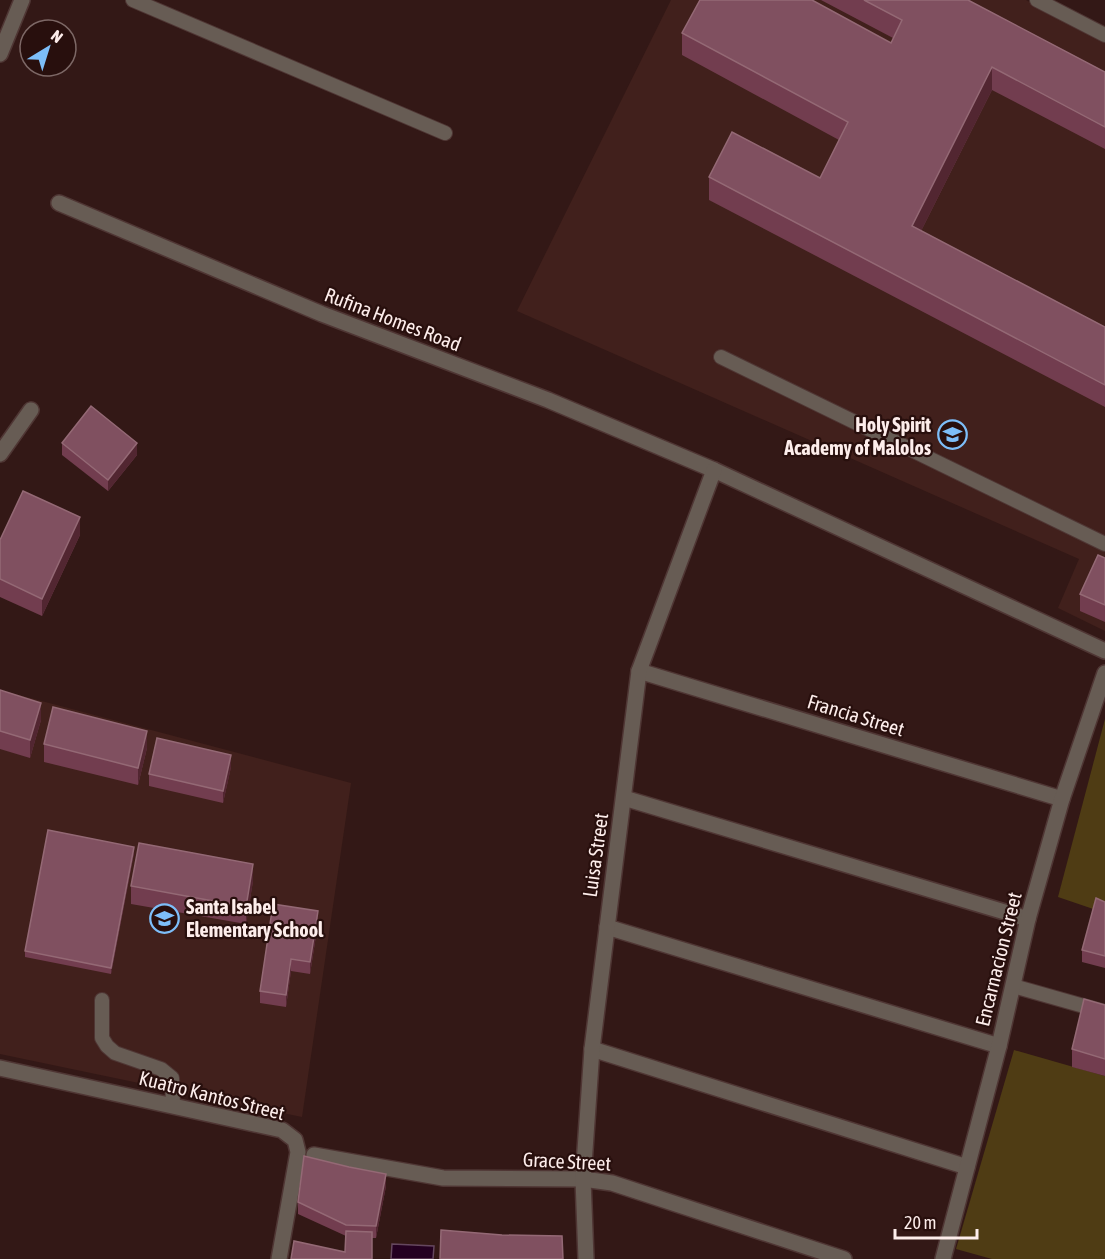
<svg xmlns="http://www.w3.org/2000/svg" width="1105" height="1259" viewBox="0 0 1105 1259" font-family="'Asap Condensed',sans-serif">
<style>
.built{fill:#41201c}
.green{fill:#4f3c14}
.water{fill:#240021;stroke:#65475e;stroke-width:1.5}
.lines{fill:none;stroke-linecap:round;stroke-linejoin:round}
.lane-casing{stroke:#4f3634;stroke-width:16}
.street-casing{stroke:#4f3634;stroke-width:18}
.lane{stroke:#675c54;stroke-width:14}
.street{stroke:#675c54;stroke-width:15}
.wall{fill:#723d4f}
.shaded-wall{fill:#522631}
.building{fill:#805060;stroke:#946975;stroke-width:1.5}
.labels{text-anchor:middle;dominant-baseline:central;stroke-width:4.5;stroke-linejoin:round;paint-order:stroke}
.street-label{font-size:20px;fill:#fdedeb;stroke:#280f0d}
.poi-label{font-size:20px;font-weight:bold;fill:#fdedeb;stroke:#280f0d;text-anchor:end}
</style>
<rect width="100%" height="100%" fill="#331816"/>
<g class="built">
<polygon points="671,0 1026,0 1105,43 1105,631 1058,608 1079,559 517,311"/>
<polygon points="0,690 351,783 302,1117 0,1054"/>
</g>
<g class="green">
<polygon points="1105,719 1105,913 1058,897"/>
<polygon points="1014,1050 1105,1076 1105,1259 992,1259 956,1249"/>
</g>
<polygon class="water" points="392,1244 434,1246 433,1259 391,1259"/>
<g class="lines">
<defs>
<g id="lane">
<polyline points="133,0 445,133"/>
<polyline points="1037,0 1105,35"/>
<polyline points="721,357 1105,544"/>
<polyline points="1013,986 1105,1012"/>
<polyline points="102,1000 102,1038 107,1046 115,1053 161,1069 172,1078 173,1105"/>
</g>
<g id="street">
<polyline points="0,54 22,0"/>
<polyline points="59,203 322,314 548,400 714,470 1105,651"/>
<polyline points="0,454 31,410"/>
<polyline points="639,671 1062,799"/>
<polyline points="624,798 1028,919"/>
<polyline points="607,927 999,1046"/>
<polyline points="592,1049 967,1167"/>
<polyline points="0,1068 282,1130 295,1140 298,1152 279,1259"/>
<polyline points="314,1155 443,1178 583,1179 612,1183 844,1259"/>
<polyline points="586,1259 583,1179 592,1049 639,671 714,470"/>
<polyline points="943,1259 999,1046 1028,919 1062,799 1105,673"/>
</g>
</defs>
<use href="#lane" class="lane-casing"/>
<use href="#street" class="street-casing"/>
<use href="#lane" class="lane"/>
<use href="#street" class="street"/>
</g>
<g class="wall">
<polygon points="821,0 968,0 1105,72 1105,149 992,90 921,231 1105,327 1105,407 709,200 709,177 820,178 839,140 682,55 682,33 891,43 893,38"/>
<polygon points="62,443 137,455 108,491 62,455"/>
<polygon points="80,535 42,616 0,597 0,540"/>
<polygon points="1105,558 1105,622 1080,611 1080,594"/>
<polygon points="0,690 41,720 30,758 0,749"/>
<polygon points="44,744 147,748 138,785 44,762"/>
<polygon points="231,767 223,803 149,786 149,774"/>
<polygon points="134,853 111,974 25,957 25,951"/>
<polygon points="253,881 246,924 131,904 131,886"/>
<polygon points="1105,902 1105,968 1082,962 1082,950"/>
<polygon points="318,923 310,974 291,971 286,1007 260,1003 260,991"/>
<polygon points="1105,1005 1105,1076 1072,1067 1072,1049"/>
<polygon points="386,1186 376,1238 372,1238 345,1252 346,1236 298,1214 298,1202"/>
</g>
<g class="shaded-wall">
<polygon points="992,67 992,90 912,249 912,226"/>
<polygon points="137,443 137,455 108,491 108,480"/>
<polygon points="80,517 80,535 42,616 42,599"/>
<polygon points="41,703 41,720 30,758 30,740"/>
<polygon points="147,731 147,748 138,785 138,768"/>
<polygon points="231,755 231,767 223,803 223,791"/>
<polygon points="134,847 134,853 111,974 111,968"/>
<polygon points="253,864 253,881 246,924 246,907"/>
<polygon points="318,911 318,923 310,974 310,962"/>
<polygon points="291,959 291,971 286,1007 286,995"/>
<polygon points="386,1174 386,1186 376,1238 376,1226"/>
</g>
<g class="building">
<polygon points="700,0 812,0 891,43 902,20 864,0 968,0 1105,72 1105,127 992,67 912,226 1105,327 1105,385 709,177 732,132 820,178 848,122 682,33"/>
<polygon points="91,406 137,443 108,480 62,443"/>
<polygon points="23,491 80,517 42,599 0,579 0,540"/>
<polygon points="1098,555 1105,558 1105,605 1080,594"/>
<polygon points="0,690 41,703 30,740 0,731"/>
<polygon points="53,707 147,731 138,768 44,744"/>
<polygon points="157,738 231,755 223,791 149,774"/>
<polygon points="48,830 134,847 111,968 25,951"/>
<polygon points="139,843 253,864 246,907 131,886"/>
<polygon points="1096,898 1105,902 1105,956 1082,950"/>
<polygon points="273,904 318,911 310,962 291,959 286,995 260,991"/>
<polygon points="1084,999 1105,1005 1105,1059 1072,1049"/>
<polygon points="304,1156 349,1167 386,1174 376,1226 346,1225 298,1202"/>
<polygon points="441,1230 502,1235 562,1236 563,1259 440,1259"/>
<polygon points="346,1231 372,1232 372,1259 291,1259 294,1241 345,1252"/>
</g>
<defs>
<symbol id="school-ring" viewBox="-11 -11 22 22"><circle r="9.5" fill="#280f0d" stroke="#7dbef9" stroke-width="1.5"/><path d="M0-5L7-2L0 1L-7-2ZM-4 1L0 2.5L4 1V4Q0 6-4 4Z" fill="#7dbef9"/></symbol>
</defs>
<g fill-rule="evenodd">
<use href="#school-ring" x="936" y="418" width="33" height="33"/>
<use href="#school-ring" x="148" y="902" width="33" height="33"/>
</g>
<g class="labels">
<g class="street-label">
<text transform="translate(393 319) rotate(21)">Rufina Homes Road</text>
<text transform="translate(856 715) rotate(17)">Francia Street</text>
<text transform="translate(595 855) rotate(-82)">Luisa Street</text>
<text transform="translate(998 959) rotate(-76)">Encarnacion Street</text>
<text transform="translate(212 1095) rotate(14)">Kuatro Kantos Street</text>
<text transform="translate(567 1161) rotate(3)">Grace Street</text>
</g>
<g class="poi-label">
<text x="931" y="424">Holy Spirit<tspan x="931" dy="23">Academy of Malolos</tspan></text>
<text x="186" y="906" text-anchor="start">Santa Isabel<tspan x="186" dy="23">Elementary School</tspan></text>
</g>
</g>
<g transform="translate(48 48) rotate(38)"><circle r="28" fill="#280f0d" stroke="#7d6866" stroke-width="1.5"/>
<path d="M0-4.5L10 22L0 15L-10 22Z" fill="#7dbef9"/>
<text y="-9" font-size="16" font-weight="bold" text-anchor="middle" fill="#fdedeb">N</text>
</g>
<path d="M895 1229v9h82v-9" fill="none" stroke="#fdedeb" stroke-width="3"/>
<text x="904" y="1229" font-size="18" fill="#fdedeb" stroke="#280f0d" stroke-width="4.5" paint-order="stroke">20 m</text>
</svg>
